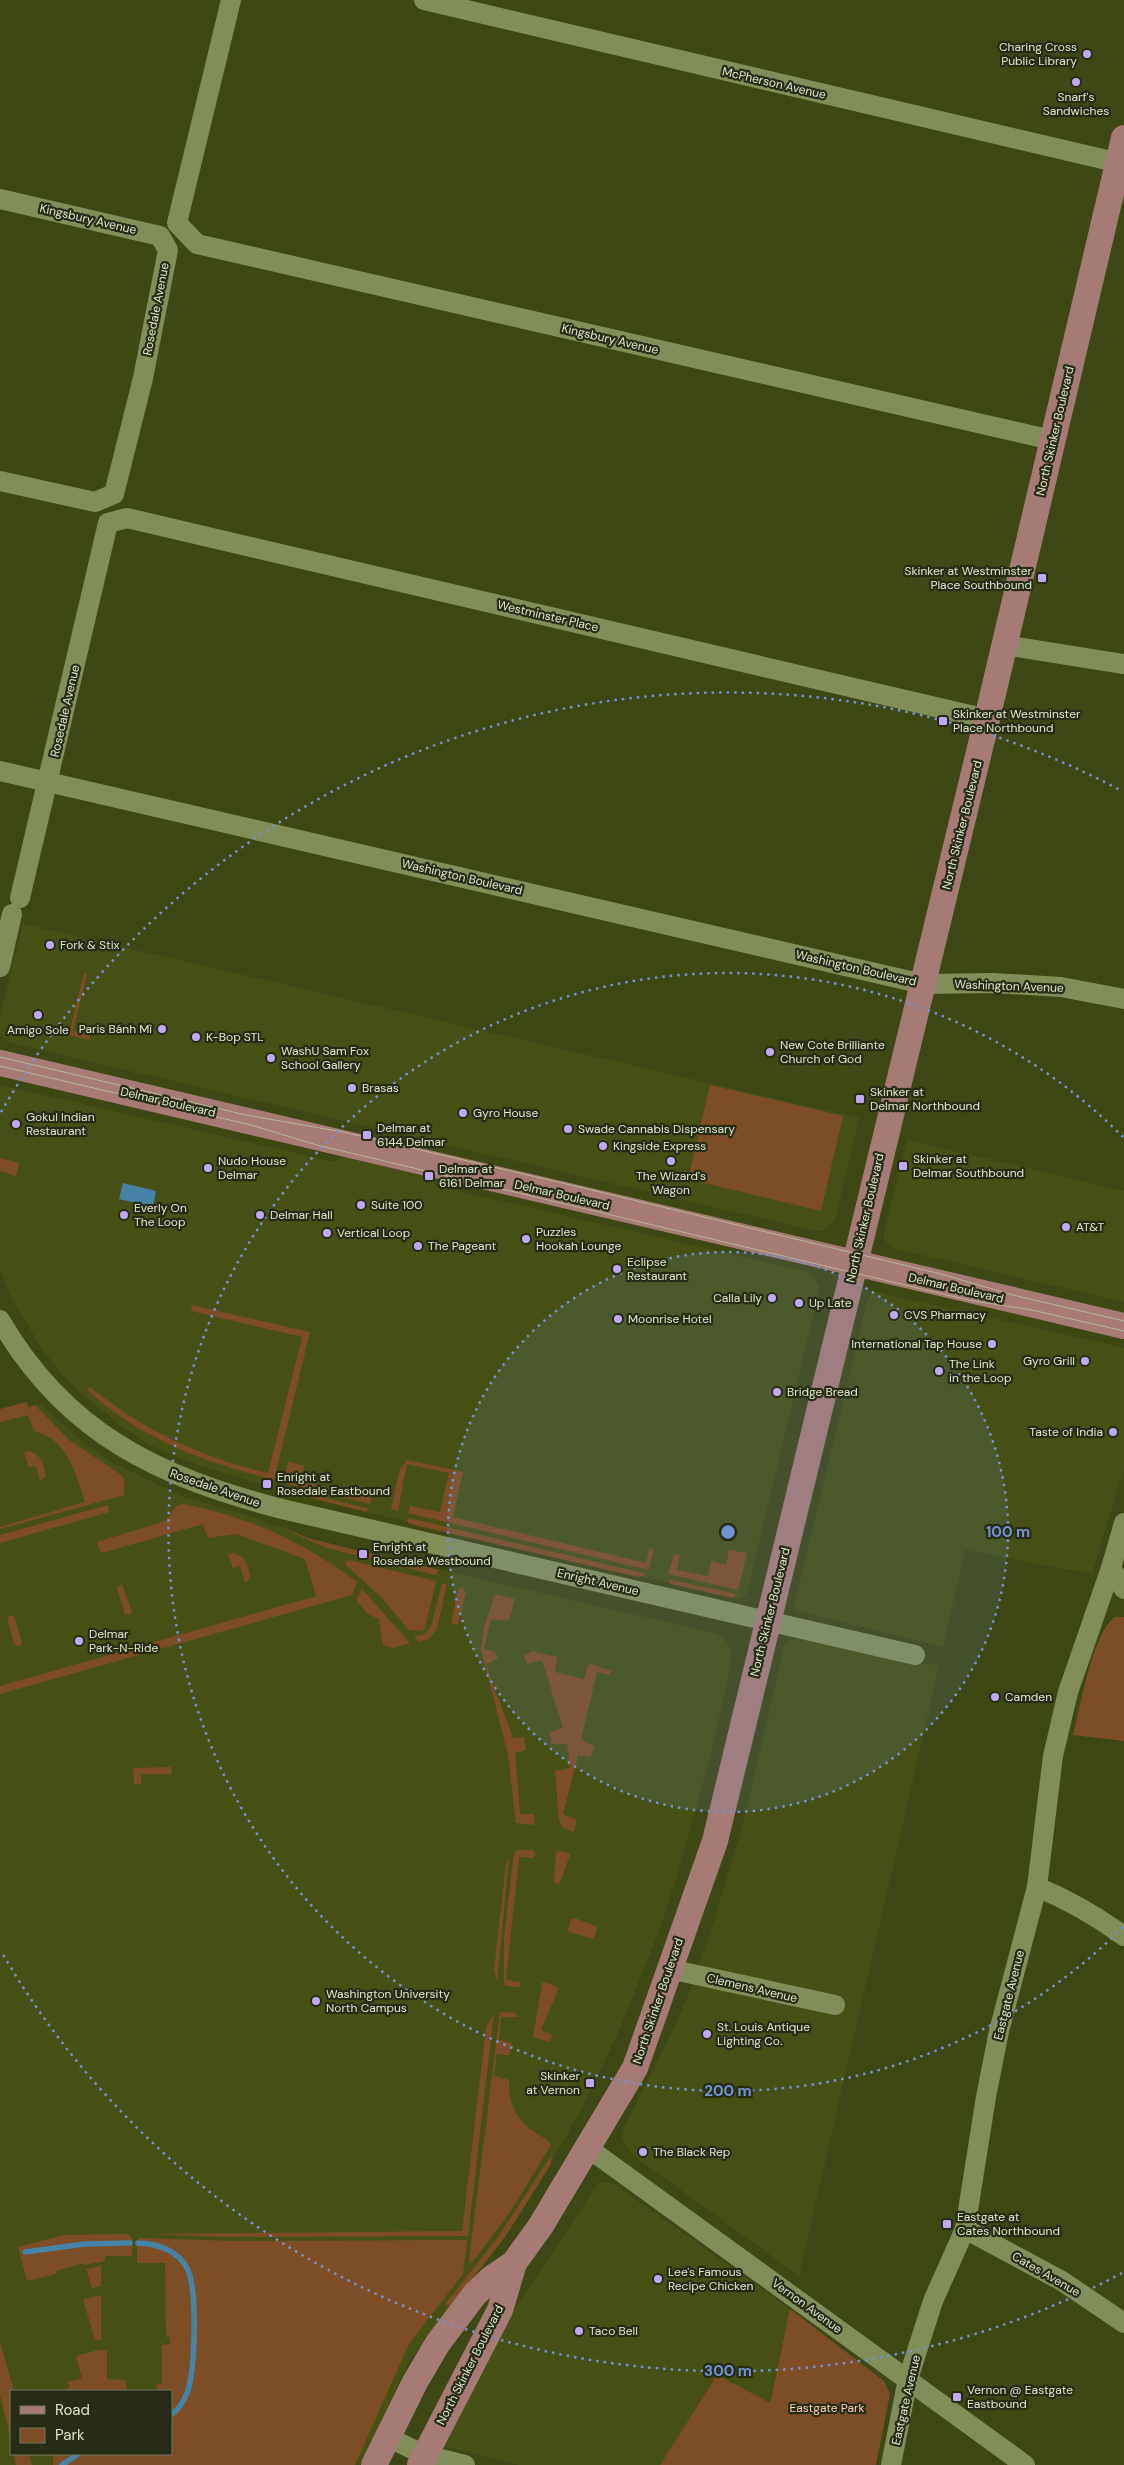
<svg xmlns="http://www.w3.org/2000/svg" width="1124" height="2465" viewBox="0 0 1124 2465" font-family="'DM Sans',sans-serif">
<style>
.built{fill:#475115;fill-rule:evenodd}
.green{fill:#7d4e26}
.water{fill:#4782a7}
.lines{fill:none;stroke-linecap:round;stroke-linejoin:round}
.stream{stroke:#4782a7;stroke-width:5.5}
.minor{stroke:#828e5a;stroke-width:20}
.major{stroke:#a67b76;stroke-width:26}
.tram{stroke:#b1b997;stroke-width:1}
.ring{fill:none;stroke:#7492d2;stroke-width:2.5;stroke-dasharray:2.5 5}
.poi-dot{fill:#c1a8f3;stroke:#272c16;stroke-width:2}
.labels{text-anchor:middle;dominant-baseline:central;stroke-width:4.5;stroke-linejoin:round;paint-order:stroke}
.poi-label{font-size:12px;fill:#dee5ca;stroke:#272c16;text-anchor:start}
.street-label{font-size:12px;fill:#dee5ca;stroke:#272c16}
.park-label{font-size:12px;fill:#ffd1af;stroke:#272c16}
.centre{fill:#7492d2;stroke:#272c16;stroke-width:2.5}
.ring-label{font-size:15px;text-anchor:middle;font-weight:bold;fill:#7492d2;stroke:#272c16;stroke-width:4.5;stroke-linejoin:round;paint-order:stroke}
</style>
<rect width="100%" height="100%" fill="#3e4815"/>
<g class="built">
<polygon points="23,924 859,1118 835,1220 823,1231 816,1231 15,1044 5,1039 0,1032 0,1016"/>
<polygon points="0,1085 334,1162 347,1156 432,1177 436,1186 800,1270 813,1275 819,1286 818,1295 747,1593 740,1599 733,1598 320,1501 194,1464 150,1445 126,1429 85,1397 62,1374 42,1349 10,1295 0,1270"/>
<polygon points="907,1140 1124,1191 1124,1302 897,1249 888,1244 884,1239 884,1232"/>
<polygon points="872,1291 1124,1348 1124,1467 1092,1574 965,1550 943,1647 793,1610 867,1302"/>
<path d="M40 1404 90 1448 115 1464 184 1497 247 1515 311 1539 343 1547 714 1633 723 1637 731 1649 729 1675 711 1753 680 1866 658 1934 620 2029 581 2110 533 2194 505 2237 408 2363 360 2465H0V1415ZM11 2391H171V2454H11Z"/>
<polygon points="801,1638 939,1666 799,2276 630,2153 622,2138 624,2128 675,2026 689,1993 714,1921 743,1824 784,1647 790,1640"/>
<polygon points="607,2182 614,2184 790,2309 769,2404 717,2375 660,2465 519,2465 445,2446 443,2444 500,2332 598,2183"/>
</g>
<g class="green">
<polygon points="84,973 87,974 73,1031 90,1035 89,1040 69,1035"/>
<polygon points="710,1085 843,1116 821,1211 688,1179"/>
<polygon points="0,1158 19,1163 16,1176 0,1171"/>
<path d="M192 1305 310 1332 274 1480C202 1461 143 1440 87 1390L90 1387C143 1430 202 1458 268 1473L302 1337 191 1311Z"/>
<path d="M26 1402 29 1407 35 1405 69 1440 120 1474 124 1479V1495L0 1529V1527L85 1502C76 1474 68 1439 34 1431L28 1415 0 1422V1409Z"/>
<path d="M28 1451C41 1454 45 1464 45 1477L40 1481 36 1466 29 1467 24 1452Z"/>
<polygon points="407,1460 463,1472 453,1517 646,1563 649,1548 654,1549 649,1570 408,1513 410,1506 440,1512 449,1473 407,1464 398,1511 391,1509 400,1469"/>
<polygon points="288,1461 304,1466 301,1481 372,1498 370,1504 284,1483"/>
<polygon points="283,1487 369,1509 366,1512 282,1490"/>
<path d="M183 1504C252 1518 300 1540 357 1582L352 1595 0 1694V1686L316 1596 305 1559 236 1534 208 1538 203 1524 102 1553 100 1551 97 1542 159 1523 167 1519 177 1505Z"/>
<polygon points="108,1505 109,1512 0,1543 0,1535"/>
<polygon points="408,1518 648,1574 638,1577 410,1524 407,1521"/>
<polygon points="276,1525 311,1539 439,1570 435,1575 324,1547"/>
<polygon points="729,1550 747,1553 738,1590 668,1574 674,1554 680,1555 677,1570 708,1576 711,1561 726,1565"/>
<path d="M233 1553C246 1556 248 1565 250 1577L247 1582H245L240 1566 233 1568 228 1554Z"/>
<polygon points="349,1560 436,1581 425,1628 422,1631 409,1630 380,1596 346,1565 345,1562"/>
<polygon points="667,1579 737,1594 733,1598 671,1584"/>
<polygon points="447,1583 437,1629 429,1639 419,1642 414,1636 424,1635 431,1626 442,1584"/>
<polygon points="122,1584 132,1612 130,1615 125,1614 117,1588"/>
<polygon points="462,1587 466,1592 458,1625 451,1623 458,1590"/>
<polygon points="362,1589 410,1643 393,1648 383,1645 379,1619 368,1614 356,1600"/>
<polygon points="495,1594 515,1599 509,1621 491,1619 484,1649 496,1652 498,1658 486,1665 513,1738 524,1737 526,1750 515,1753 520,1814 533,1814 535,1816 534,1825 516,1823 508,1755 481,1649 484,1627"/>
<polygon points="10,1615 14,1616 22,1643 20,1646 15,1645 7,1619"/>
<path d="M1115 1617H1124V1741L1073 1735C1080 1708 1093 1632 1115 1617Z"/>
<polygon points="532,1651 557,1657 555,1672 584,1679 588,1666 590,1664 612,1671 609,1675 597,1672 581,1740 595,1746 590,1757 578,1755 563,1814 577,1820 574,1831 572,1832 562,1827 559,1820 555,1771 570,1768 567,1744 552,1744 549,1733 563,1728 542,1660 527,1664 524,1656"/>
<polygon points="171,1767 172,1774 141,1774 141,1784 134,1784 133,1768"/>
<polygon points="519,1850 533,1850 535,1855 533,1858 519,1857 506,1980 520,1982 521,1987 505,1986 504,1981 504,1937 513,1861 515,1851"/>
<polygon points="560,1851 568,1853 570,1855 560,1883 556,1884 554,1881 556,1852"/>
<polygon points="509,1858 497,1982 494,1970 506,1864"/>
<polygon points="575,1918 597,1927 594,1939 569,1932 568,1929 571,1919"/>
<polygon points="545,1982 559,1988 541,2030 553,2035 549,2042 533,2037 542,1983"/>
<path d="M500 2012 516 2013 518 2017H501L499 2040 512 2043 509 2055 497 2054 494 2076 509 2080C508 2099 514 2117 530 2129 537 2135 547 2137 551 2145L509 2214 471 2264 469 2261Z"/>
<polygon points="494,2013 468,2236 224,2237 150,2234 462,2231 486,2028"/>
<polygon points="552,2154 551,2164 505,2237 450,2306 445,2304 498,2237"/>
<polygon points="129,2234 132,2239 132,2256 105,2256 105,2261 85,2265 84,2263 56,2271 56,2274 27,2281 18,2247 64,2235"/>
<polygon points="139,2238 234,2241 467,2240 463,2274 409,2344 355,2465 53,2465 53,2454 171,2454 171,2391 157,2391 157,2384 162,2384 162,2345 170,2344 170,2337 166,2337 165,2263 137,2263 137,2241"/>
<polygon points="101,2266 101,2286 92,2288 86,2269"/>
<polygon points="101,2295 101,2340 95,2340 83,2299"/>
<polygon points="790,2309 884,2381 890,2394 876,2465 660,2465 717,2375 770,2403"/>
<polygon points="0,2341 14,2391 11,2391 11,2440 0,2395"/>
<polygon points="98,2350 107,2350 107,2379 126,2380 127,2391 62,2391 70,2387 68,2382 82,2378 76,2356"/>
<polygon points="14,2454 29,2454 32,2465 16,2465"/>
</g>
<polygon class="water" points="123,1183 156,1191 153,1207 119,1199"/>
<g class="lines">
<g class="stream">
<path d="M138 2243C158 2244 177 2250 187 2268 198 2289 195 2367 188 2390 185 2399 179 2409 171 2415"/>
<polyline points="25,2252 85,2244 130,2243"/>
<polyline points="62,2465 78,2454"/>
</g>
<g class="minor">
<polyline points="231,0 177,223 197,244 1052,440"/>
<polyline points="424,0 1124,164"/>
<polyline points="0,199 160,236 168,250 143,378 114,494 95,502 0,481"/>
<polyline points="1004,645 1124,664"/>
<polyline points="0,771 923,984 993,983 1061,987 1124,999"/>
<polyline points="20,898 108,523 127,518 987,719"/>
<polyline points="0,967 12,914"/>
<path d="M0 1320C66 1434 159 1477 282 1509L915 1655"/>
<polyline points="1111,1568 1124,1589"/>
<path d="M1037 1887C1069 1900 1096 1916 1124 1936"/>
<polyline points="669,1969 835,2005"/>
<polyline points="588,2148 1025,2465"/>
<polyline points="965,2229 1062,2281 1124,2323"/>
<polyline points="387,2437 425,2455 465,2465"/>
<polyline points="891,2465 908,2379 933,2301 965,2229 986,2097 999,2031 1037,1887 1053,1756 1068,1692 1111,1568 1124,1523"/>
</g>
<g class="major">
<polyline points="0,1063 1124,1326"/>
<polyline points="374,2465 415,2382 438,2343 475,2294 492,2278 514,2263 540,2227 635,2068 715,1841 987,719 1124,138"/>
<polyline points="420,2465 500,2310 514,2263"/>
</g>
<g class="tram">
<polyline points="0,1057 246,1115 343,1132 579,1187 941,1274 1013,1295 1124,1321"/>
<polyline points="0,1066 251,1125 317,1145 968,1300 1032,1310 1124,1331"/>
</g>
</g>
<circle cx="728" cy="1532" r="280" fill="#7492d2" fill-opacity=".12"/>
<g class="ring">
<circle cx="728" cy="1532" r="280"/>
<path d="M1123 1927A559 559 0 1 1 1123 1137"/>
<path d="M1122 2273A839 839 0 0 1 1 1951M1 1112A839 839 0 0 1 1122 791"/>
</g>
<g class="poi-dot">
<circle cx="1087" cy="54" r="5"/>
<circle cx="1076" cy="82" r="5"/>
<rect x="1037" y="573" width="10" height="10" rx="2.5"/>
<rect x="938" y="716" width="10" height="10" rx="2.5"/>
<circle cx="50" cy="945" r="5"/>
<circle cx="38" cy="1015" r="5"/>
<circle cx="162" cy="1029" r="5"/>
<circle cx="196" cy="1037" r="5"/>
<circle cx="770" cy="1052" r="5"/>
<circle cx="271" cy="1058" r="5"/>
<circle cx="352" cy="1088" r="5"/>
<rect x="855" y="1094" width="10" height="10" rx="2.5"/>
<circle cx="463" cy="1113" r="5"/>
<circle cx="16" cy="1124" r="5"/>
<circle cx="568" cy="1129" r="5"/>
<rect x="362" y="1130" width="10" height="10" rx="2.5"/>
<circle cx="603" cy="1146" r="5"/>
<circle cx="671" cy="1161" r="5"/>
<rect x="898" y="1161" width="10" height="10" rx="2.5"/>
<circle cx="208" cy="1168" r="5"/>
<rect x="424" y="1171" width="10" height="10" rx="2.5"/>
<circle cx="361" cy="1205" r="5"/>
<circle cx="124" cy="1215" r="5"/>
<circle cx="260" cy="1215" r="5"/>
<circle cx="1066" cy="1227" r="5"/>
<circle cx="327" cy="1233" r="5"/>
<circle cx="526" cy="1239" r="5"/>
<circle cx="418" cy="1246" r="5"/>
<circle cx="617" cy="1269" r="5"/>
<circle cx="772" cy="1298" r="5"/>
<circle cx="799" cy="1303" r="5"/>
<circle cx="894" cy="1315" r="5"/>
<circle cx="618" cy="1319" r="5"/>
<circle cx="992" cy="1344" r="5"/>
<circle cx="1085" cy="1361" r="5"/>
<circle cx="939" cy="1371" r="5"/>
<circle cx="777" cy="1392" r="5"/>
<circle cx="1113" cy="1432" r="5"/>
<rect x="262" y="1479" width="10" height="10" rx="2.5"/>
<rect x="358" y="1549" width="10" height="10" rx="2.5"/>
<circle cx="79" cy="1641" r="5"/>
<circle cx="995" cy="1697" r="5"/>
<circle cx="316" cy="2001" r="5"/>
<circle cx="707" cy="2034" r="5"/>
<rect x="585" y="2078" width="10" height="10" rx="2.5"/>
<circle cx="643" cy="2152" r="5"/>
<rect x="942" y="2219" width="10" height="10" rx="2.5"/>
<circle cx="658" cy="2279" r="5"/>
<circle cx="579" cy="2331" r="5"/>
<rect x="952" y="2392" width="10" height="10" rx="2.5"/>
</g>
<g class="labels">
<g class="poi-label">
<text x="1077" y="47" text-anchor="end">Charing Cross<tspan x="1077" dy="14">Public Library</tspan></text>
<text x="1076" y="97" text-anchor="middle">Snarf's<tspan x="1076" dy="14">Sandwiches</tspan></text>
<text x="1032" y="571" text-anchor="end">Skinker at Westminster<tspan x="1032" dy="14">Place Southbound</tspan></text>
<text x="953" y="714">Skinker at Westminster<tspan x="953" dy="14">Place Northbound</tspan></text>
<text x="60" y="945">Fork &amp; Stix</text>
<text x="152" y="1029" text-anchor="end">Paris Bánh Mì</text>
<text x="38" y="1030" text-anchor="middle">Amigo Sole</text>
<text x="206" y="1037">K-Bop STL</text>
<text x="780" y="1045">New Cote Brilliante<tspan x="780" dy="14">Church of God</tspan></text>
<text x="281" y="1051">WashU Sam Fox<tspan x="281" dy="14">School Gallery</tspan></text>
<text x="362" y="1088">Brasas</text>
<text x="870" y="1092">Skinker at<tspan x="870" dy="14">Delmar Northbound</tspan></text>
<text x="473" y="1113">Gyro House</text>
<text x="26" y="1117">Gokul Indian<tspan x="26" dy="14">Restaurant</tspan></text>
<text x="377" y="1128">Delmar at<tspan x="377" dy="14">6144 Delmar</tspan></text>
<text x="578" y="1129">Swade Cannabis Dispensary</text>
<text x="613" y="1146">Kingside Express</text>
<text x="913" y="1159">Skinker at<tspan x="913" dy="14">Delmar Southbound</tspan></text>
<text x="218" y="1161">Nudo House<tspan x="218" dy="14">Delmar</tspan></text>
<text x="439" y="1169">Delmar at<tspan x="439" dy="14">6161 Delmar</tspan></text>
<text x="671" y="1176" text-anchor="middle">The Wizard's<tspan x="671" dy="14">Wagon</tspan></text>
<text x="371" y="1205">Suite 100</text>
<text x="134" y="1208">Everly On<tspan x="134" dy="14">The Loop</tspan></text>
<text x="270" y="1215">Delmar Hall</text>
<text x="1076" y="1227">AT&amp;T</text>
<text x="536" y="1232">Puzzles<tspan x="536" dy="14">Hookah Lounge</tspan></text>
<text x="337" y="1233">Vertical Loop</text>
<text x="428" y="1246">The Pageant</text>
<text x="627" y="1262">Eclipse<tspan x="627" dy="14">Restaurant</tspan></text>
<text x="762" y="1298" text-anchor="end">Calla Lily</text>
<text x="809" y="1303">Up Late</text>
<text x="904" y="1315">CVS Pharmacy</text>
<text x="628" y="1319">Moonrise Hotel</text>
<text x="982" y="1344" text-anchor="end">International Tap House</text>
<text x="1075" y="1361" text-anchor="end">Gyro Grill</text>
<text x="949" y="1364">The Link<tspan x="949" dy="14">in the Loop</tspan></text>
<text x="787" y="1392">Bridge Bread</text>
<text x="1103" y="1432" text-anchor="end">Taste of India</text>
<text x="277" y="1477">Enright at<tspan x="277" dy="14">Rosedale Eastbound</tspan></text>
<text x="373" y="1547">Enright at<tspan x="373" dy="14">Rosedale Westbound</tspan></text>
<text x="89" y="1634">Delmar<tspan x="89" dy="14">Park-N-Ride</tspan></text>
<text x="1005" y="1697">Camden</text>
<text x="326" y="1994">Washington University<tspan x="326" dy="14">North Campus</tspan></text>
<text x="717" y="2027">St. Louis Antique<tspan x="717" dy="14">Lighting Co.</tspan></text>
<text x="580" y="2076" text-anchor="end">Skinker<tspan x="580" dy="14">at Vernon</tspan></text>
<text x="653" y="2152">The Black Rep</text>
<text x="957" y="2217">Eastgate at<tspan x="957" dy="14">Cates Northbound</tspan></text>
<text x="668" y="2272">Lee's Famous<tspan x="668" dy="14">Recipe Chicken</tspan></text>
<text x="589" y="2331">Taco Bell</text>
<text x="967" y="2390">Vernon @ Eastgate<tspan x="967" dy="14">Eastbound</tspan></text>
</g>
<g class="street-label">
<text transform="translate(774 83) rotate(13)">McPherson Avenue</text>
<text transform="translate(88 219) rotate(13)">Kingsbury Avenue</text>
<text transform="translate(156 309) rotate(-79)">Rosedale Avenue</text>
<text transform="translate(610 339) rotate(13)">Kingsbury Avenue</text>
<text transform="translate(1055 431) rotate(-77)">North Skinker Boulevard</text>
<text transform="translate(548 616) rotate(13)">Westminster Place</text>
<text transform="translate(65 711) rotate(-77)">Rosedale Avenue</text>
<text transform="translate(962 825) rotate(-76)">North Skinker Boulevard</text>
<text transform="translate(462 877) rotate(13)">Washington Boulevard</text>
<text transform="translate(856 968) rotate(13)">Washington Boulevard</text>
<text transform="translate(1009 986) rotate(2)">Washington Avenue</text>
<text transform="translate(168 1102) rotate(13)">Delmar Boulevard</text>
<text transform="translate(562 1195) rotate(13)">Delmar Boulevard</text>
<text transform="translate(865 1218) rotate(-77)">North Skinker Boulevard</text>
<text transform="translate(956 1288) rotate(13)">Delmar Boulevard</text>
<text transform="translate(215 1488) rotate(19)">Rosedale Avenue</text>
<text transform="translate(598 1582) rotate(13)">Enright Avenue</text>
<text transform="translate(770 1612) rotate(-76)">North Skinker Boulevard</text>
<text transform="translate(752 1988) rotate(13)">Clemens Avenue</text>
<text transform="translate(1009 1995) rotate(-76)">Eastgate Avenue</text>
<text transform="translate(658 2001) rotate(-71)">North Skinker Boulevard</text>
<text transform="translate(1046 2274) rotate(30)">Cates Avenue</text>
<text transform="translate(807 2306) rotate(36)">Vernon Avenue</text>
<text transform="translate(470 2365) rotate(-63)">North Skinker Boulevard</text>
<text transform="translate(906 2400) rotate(-77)">Eastgate Avenue</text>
</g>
<g class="park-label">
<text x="827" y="2408">Eastgate Park</text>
</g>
</g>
<circle cx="728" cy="1532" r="8" class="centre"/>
<g class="ring-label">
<text x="1008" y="1537">100 m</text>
<text x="728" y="2096">200 m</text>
<text x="728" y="2376">300 m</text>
</g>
<rect x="10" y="2390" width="162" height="65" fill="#272c16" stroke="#70765e"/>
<rect x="20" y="2406" width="25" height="8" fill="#a67b76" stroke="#70765e"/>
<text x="55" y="2415" font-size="15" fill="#dee5ca">Road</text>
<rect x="20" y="2428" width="25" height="15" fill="#7d4e26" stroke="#70765e"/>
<text x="55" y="2440" font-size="15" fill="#dee5ca">Park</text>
</svg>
